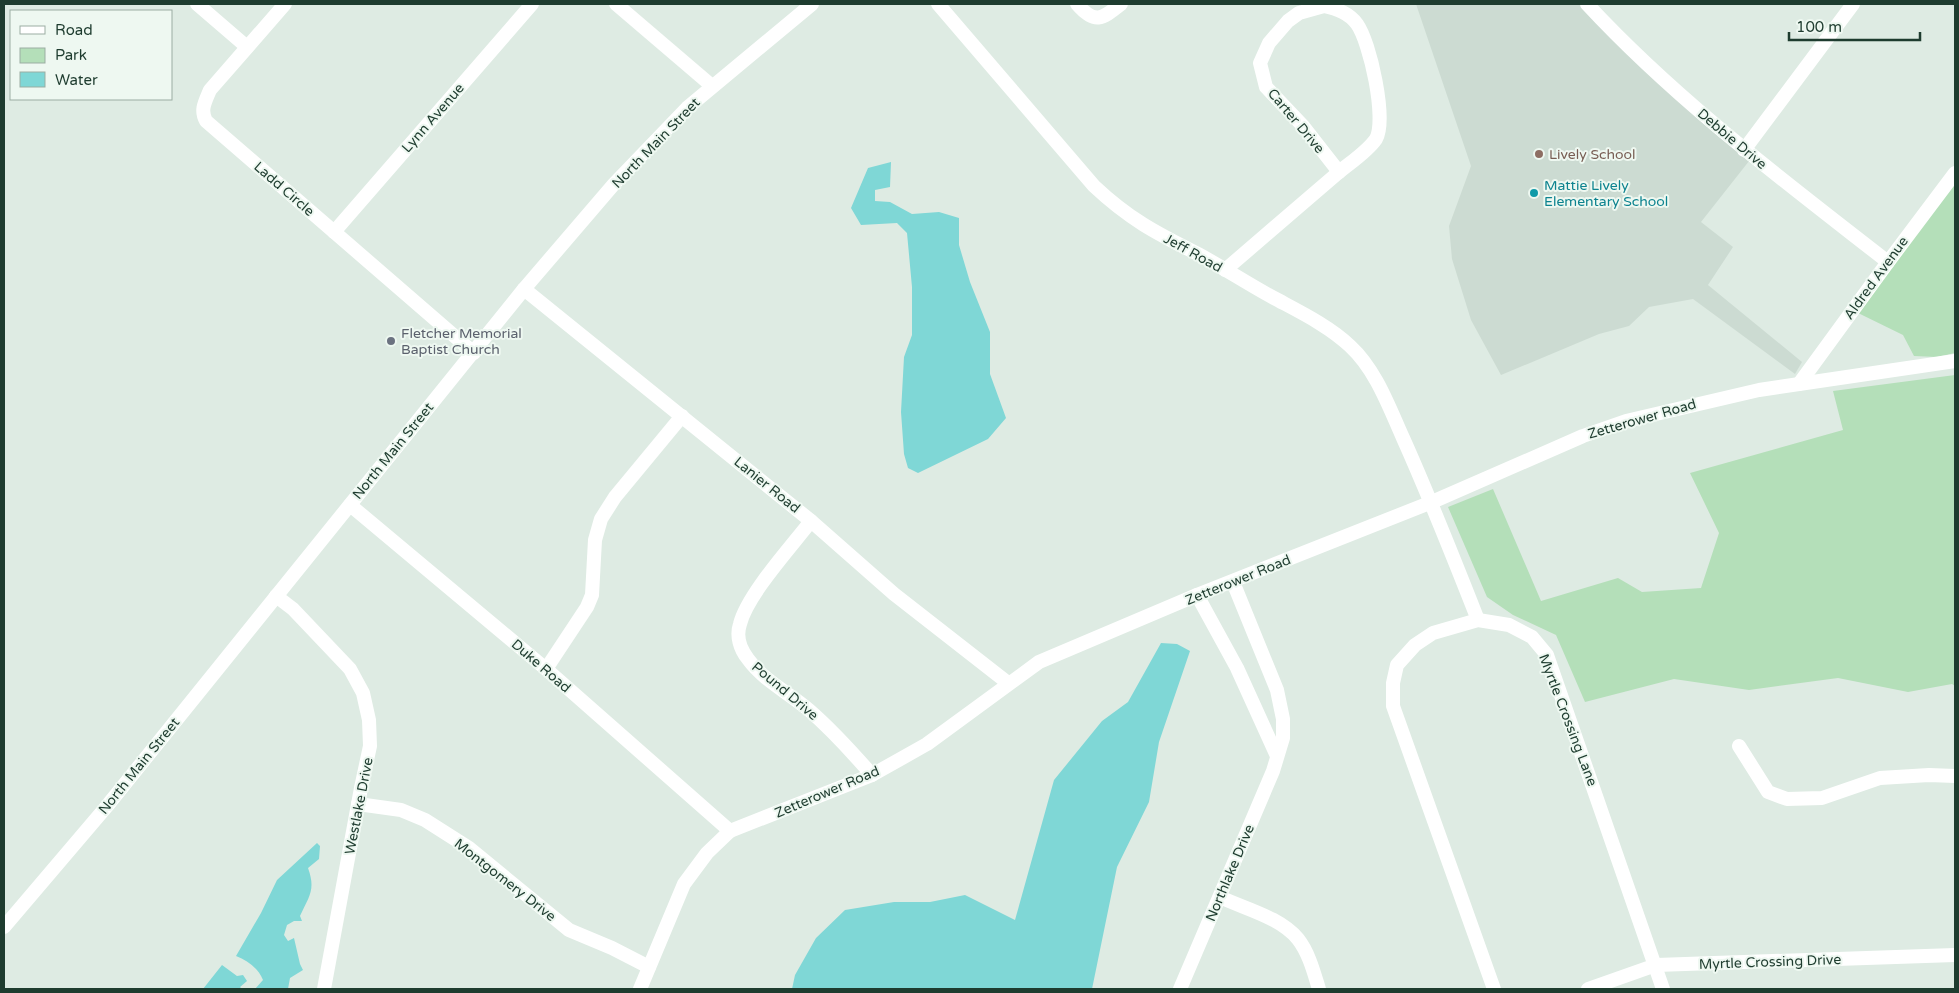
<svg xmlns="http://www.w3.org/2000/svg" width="1959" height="993" viewBox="0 0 1959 993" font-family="'Varela Round',sans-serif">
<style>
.built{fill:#ccdbd2}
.green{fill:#b4dfb9}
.water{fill:#7fd7d6}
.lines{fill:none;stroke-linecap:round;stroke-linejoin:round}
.minor{stroke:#fff;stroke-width:14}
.education-dot{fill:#8d6e63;stroke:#eef8f1;stroke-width:2}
.culture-dot{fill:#0f9aa8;stroke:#eef8f1;stroke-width:2}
.worship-dot{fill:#6b7280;stroke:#eef8f1;stroke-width:2}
.labels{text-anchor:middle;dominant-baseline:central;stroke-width:4;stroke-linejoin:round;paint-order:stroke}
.street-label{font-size:14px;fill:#1e3c2f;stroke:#eef8f1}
.education-label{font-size:14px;fill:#785e54;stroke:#eef8f1;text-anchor:start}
.culture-label{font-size:14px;fill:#0d838f;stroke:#eef8f1;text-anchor:start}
.worship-label{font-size:14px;fill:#5b616d;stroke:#eef8f1;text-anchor:start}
</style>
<rect width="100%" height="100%" fill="#deebe3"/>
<polygon class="built" points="1416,4 1580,4 1646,71 1753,156 1701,222 1733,247 1708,285 1802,362 1795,374 1693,299 1649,307 1629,326 1599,334 1501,375 1471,320 1452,259 1449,226 1471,166"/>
<g class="green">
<polygon points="1955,180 1955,353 1937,357 1914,356 1903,335 1856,312"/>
<polygon points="1955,375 1955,686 1952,684 1908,692 1838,678 1749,690 1674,679 1585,702 1556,635 1513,615 1487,597 1448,507 1493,489 1541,601 1618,578 1642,592 1701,588 1719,533 1690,473 1843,430 1833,391"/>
</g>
<g class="water">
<polygon points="891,162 890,187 875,190 875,201 890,202 912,214 939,212 959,218 959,245 970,282 990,332 990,374 1006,418 988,439 918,473 908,468 904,454 901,412 904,357 912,335 912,287 907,233 897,223 861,225 851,208 868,168"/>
<polygon points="1161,643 1177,644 1190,651 1159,742 1149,802 1117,867 1092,989 792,989 795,975 816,938 845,910 894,902 930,902 965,895 1015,920 1054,780 1102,721 1128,702"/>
<path d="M317 843 320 846 319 859 308 868C316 890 309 896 300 916L302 921H294L287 925 284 935 288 941 294 938 300 964 303 970 290 978 288 989H255L263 980C258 968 248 961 236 956L261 913 277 880Z"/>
<polygon points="222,965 237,976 243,975 247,981 240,987 242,989 203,989"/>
</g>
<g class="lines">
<g class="minor">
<polyline points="197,4 247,47"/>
<path d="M285 4 210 90C205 102 200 110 206 121L474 353"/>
<polyline points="616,4 712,86"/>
<path d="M938 4 1094 186C1129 219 1156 233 1198 254 1224 268 1248 284 1274 298 1300 312 1329 326 1350 346 1376 370 1389 407 1403 438 1430 498 1454 559 1478 620"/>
<path d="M1077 4C1095 25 1102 19 1121 4"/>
<path d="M1587 4C1677 101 1783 180 1888 262"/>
<path d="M1324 6C1337 9 1349 13 1357 24 1370 42 1387 119 1376 139 1367 152 1351 162 1339 172L1303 126 1266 87 1260 63 1269 43 1288 21 1299 13Z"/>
<polyline points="1744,150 1853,4"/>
<polyline points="334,232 532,4"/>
<polyline points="1225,270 1339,172"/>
<polyline points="524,289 811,521 894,594 1008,683"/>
<polyline points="1799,384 1888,262 1955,173"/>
<polyline points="350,505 546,669 730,831"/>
<path d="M811 521C791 547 747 595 740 624 736 636 740 649 748 659 763 680 789 693 809 710 832 730 852 752 872 775"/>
<polyline points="1197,595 1237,668 1277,756"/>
<polyline points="276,596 293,609 350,669 363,693 369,720 370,746 361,788 324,989"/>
<polyline points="546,669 587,607 592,595 595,540 601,519 615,497 682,416"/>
<polyline points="1739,746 1768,792 1787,799 1822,798 1880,778 1929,775 1955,776"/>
<polyline points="358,804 401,810 425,820 469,848 569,930 612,948 649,967"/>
<path d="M1220 897C1245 909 1280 917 1298 939 1309 953 1314 973 1319 989"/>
<polyline points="4,927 107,806 524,289 614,184 687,108 812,4"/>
<polyline points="640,989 684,884 707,853 730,831 872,775 927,744 1039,662 1197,595 1432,502 1583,436 1626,421 1759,390 1955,361"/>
<polyline points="1180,989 1273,771 1283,738 1283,719 1277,690 1233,582"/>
<polyline points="1494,989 1393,706 1393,683 1397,665 1415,645 1433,633 1478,620 1509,625 1532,637 1547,655 1663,989"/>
<polyline points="1588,989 1656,965 1955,955"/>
</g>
</g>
<circle class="education-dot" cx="1539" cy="154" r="5"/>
<circle class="culture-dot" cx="1534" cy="193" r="5"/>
<circle class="worship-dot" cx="391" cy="341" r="5"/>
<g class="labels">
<g class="street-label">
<text transform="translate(433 118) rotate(-49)">Lynn Avenue</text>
<text transform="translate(1296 121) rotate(50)">Carter Drive</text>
<text transform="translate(1732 139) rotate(40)">Debbie Drive</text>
<text transform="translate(656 143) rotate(-46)">North Main Street</text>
<text transform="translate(284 189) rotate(41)">Ladd Circle</text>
<text transform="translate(1193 253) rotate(29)">Jeff Road</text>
<text transform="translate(1876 278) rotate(-54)">Aldred Avenue</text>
<text transform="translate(1642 419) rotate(-16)">Zetterower Road</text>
<text transform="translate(393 451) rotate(-51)">North Main Street</text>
<text transform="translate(767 485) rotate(39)">Lanier Road</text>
<text transform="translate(1238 580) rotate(-22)">Zetterower Road</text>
<text transform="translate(541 666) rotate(41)">Duke Road</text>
<text transform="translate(785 691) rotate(40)">Pound Drive</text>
<text transform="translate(1568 720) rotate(69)">Myrtle Crossing Lane</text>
<text transform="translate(139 766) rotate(-51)">North Main Street</text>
<text transform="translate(827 792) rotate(-23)">Zetterower Road</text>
<text transform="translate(359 806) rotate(-79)">Westlake Drive</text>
<text transform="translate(1230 873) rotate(-67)">Northlake Drive</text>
<text transform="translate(505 880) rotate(38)">Montgomery Drive</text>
<text transform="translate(1770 962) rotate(-2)">Myrtle Crossing Drive</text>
</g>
<g class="education-label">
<text x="1549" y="154">Lively School</text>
</g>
<g class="culture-label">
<text x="1544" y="185">Mattie Lively<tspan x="1544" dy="16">Elementary School</tspan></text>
</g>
<g class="worship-label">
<text x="401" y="333">Fletcher Memorial<tspan x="401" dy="16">Baptist Church</tspan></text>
</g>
</g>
<rect width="1959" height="993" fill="none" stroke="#1e3c2f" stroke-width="10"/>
<rect x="10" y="10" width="162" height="90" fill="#eef8f1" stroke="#9bada3"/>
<rect x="20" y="26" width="25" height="8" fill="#ffffff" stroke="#9bada3"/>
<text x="55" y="35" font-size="15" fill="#1e3c2f">Road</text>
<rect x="20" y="48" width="25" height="15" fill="#b4dfb9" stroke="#9bada3"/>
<text x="55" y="60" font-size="15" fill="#1e3c2f">Park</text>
<rect x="20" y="72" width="25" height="15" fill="#7fd7d6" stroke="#9bada3"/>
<text x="55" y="85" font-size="15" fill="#1e3c2f">Water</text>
<path d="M1789 32v8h131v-8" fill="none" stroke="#1e3c2f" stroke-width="2.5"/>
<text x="1796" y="32" font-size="15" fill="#1e3c2f" stroke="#eef8f1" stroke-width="4" paint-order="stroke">100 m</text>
</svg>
